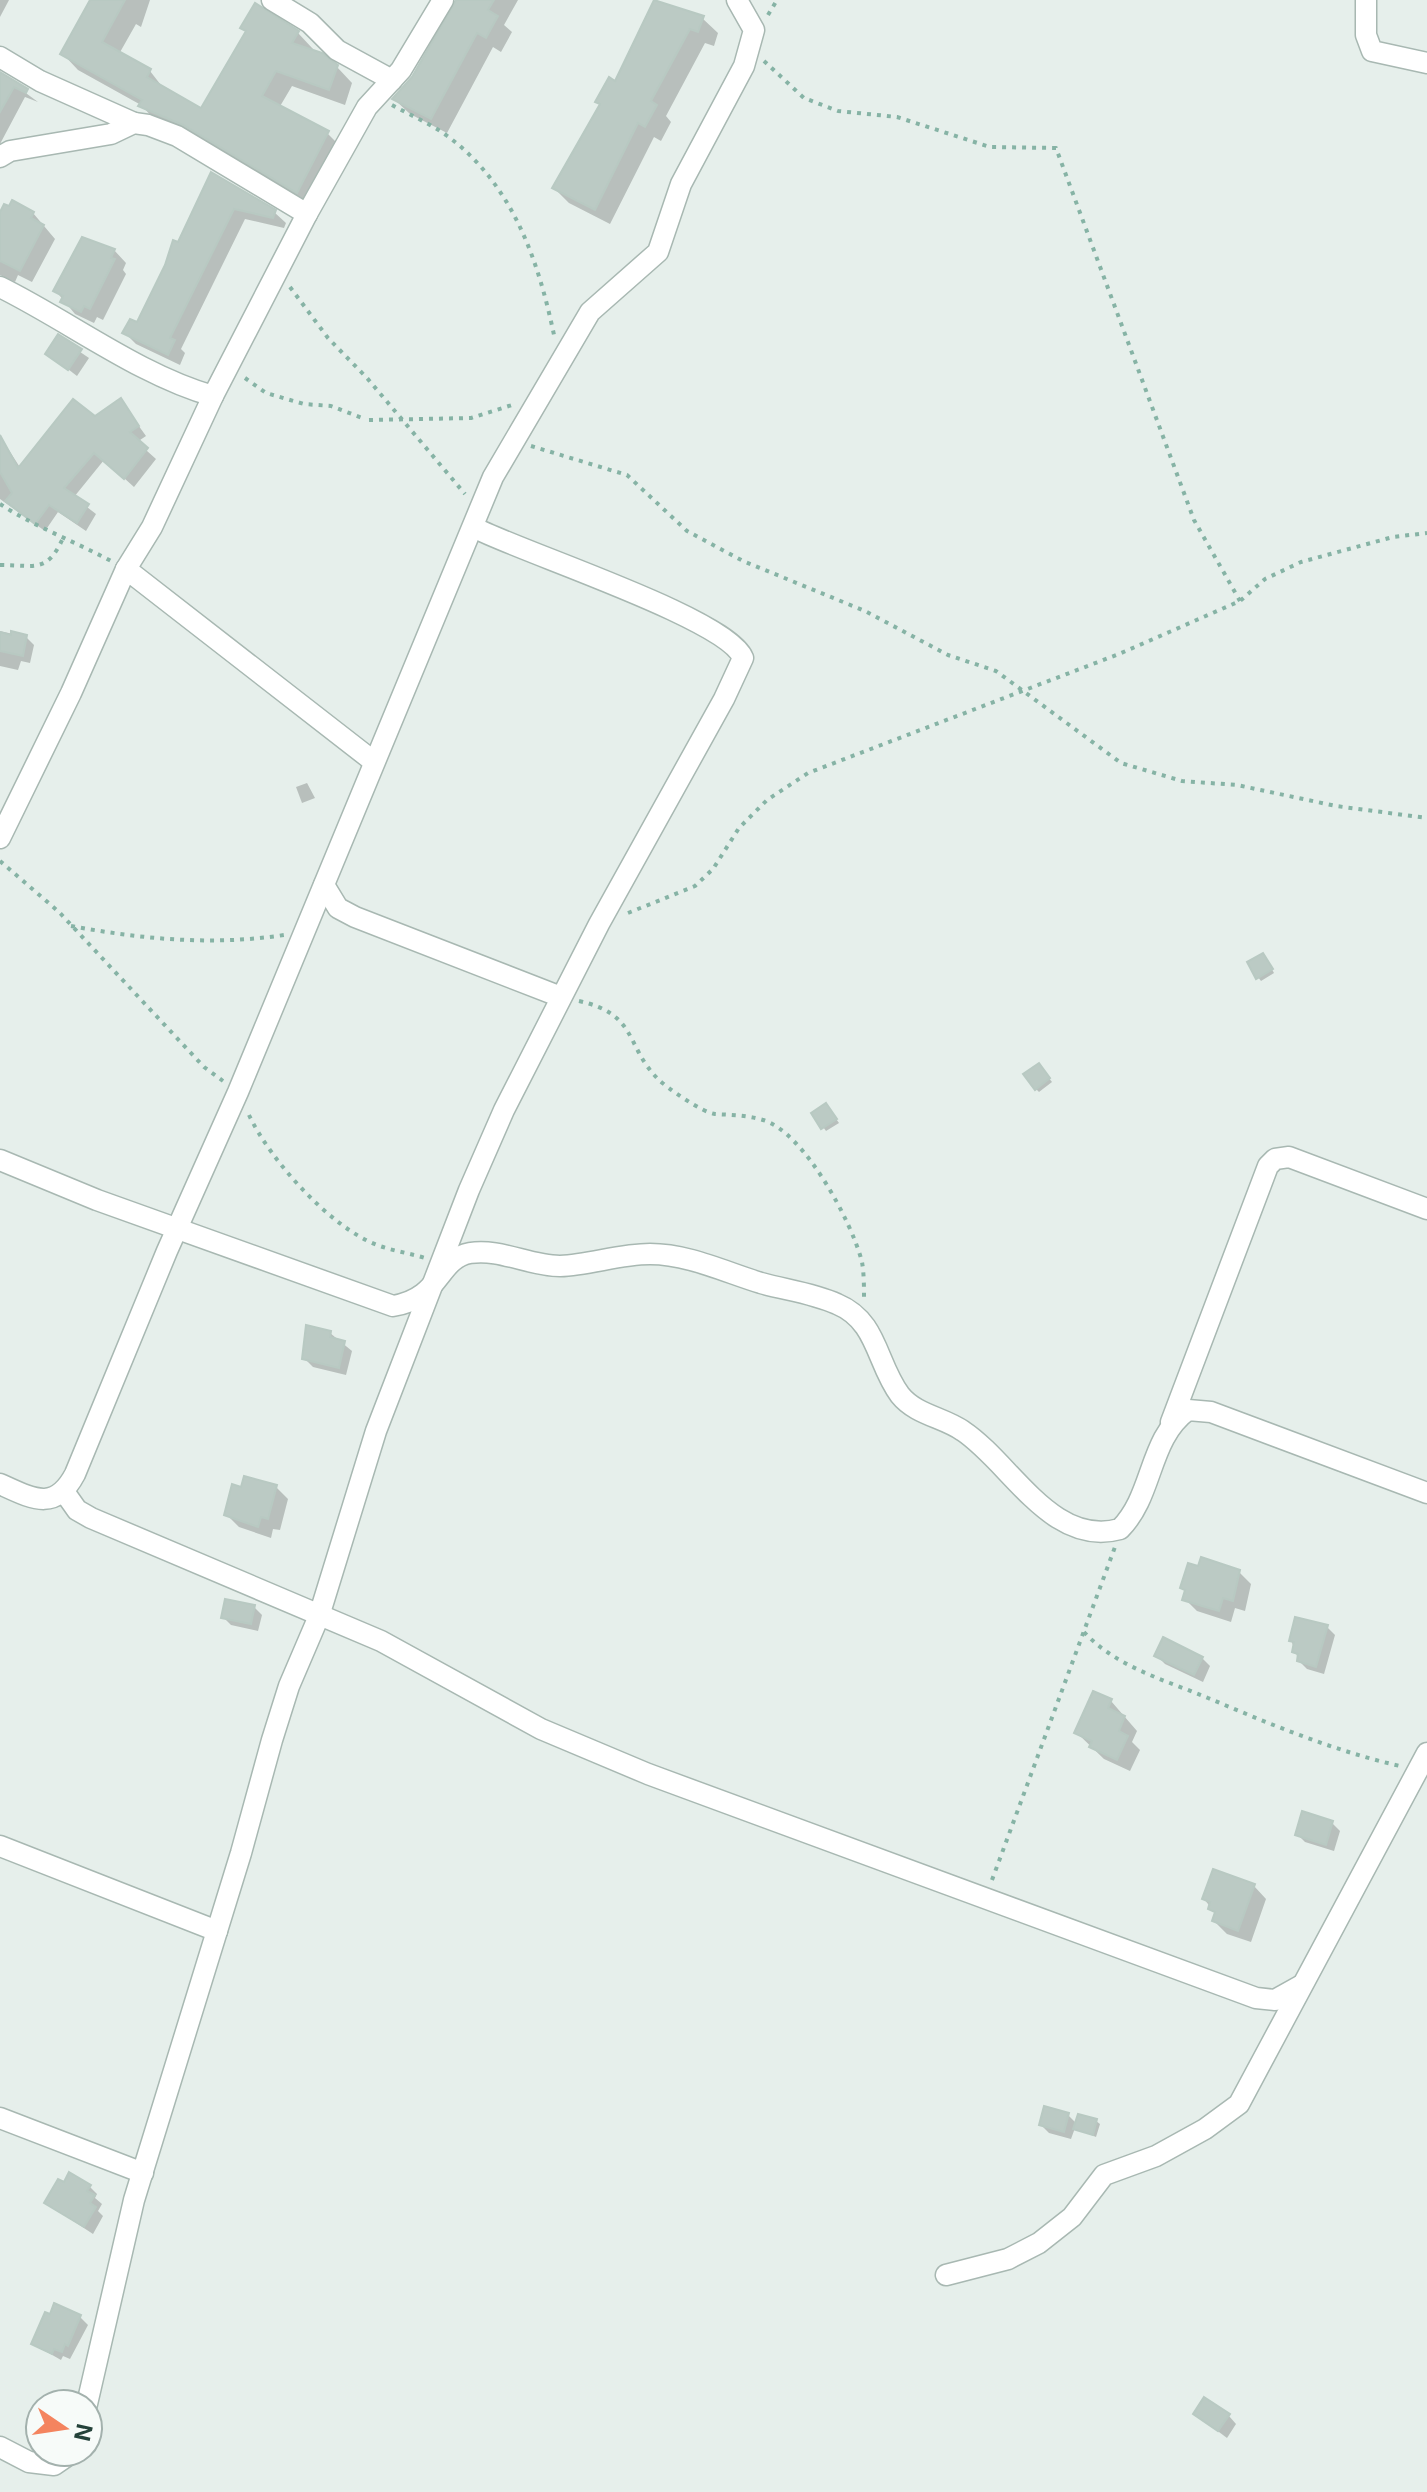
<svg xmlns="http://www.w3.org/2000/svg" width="1427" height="2492" viewBox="0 0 1427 2492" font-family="Inter,sans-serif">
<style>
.shadow{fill:#0003}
.building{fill:#bbcac4;stroke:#b8c9c2;stroke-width:2}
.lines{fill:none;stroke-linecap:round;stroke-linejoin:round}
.minor-casing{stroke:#a8b8b2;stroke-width:23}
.path{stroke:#86b3a5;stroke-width:4;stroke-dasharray:4 6;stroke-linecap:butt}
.minor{stroke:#fff;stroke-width:20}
</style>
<rect width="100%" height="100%" fill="#e6efeb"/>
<g class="shadow">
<polygon points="0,0 9,0 0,17"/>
<polygon points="93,0 150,0 141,27 136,24 119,54 150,71 164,89 202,111 247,32 243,28 298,33 313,49 311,52 337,67 352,83 345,105 292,86 279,108 327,133 343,149 313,207 156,121 141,105 78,70 63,54"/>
<polygon points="458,0 518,0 504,25 512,32 501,52 493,47 447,133 410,114 394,99 414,78"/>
<polygon points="702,18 718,33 714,46 705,43 666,116 671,122 661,141 654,137 610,224 569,203 554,188 616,84"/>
<polygon points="0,74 38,102 25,97 0,144"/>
<polygon points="212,174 274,212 286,223 284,228 245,219 181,349 185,353 180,365 136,344 125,333 138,325"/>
<polygon points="33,213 55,239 32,282 18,275 15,282 0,275 0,216"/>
<polygon points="82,240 114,250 126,263 123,270 126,274 103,320 97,317 94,323 75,314 55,290"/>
<polygon points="58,337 89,358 77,376 47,353"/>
<polygon points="121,401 146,436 137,442 156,459 134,487 104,460 74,497 96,514 86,531 58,512 45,531 0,499 0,436 21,469"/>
<polygon points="0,631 26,637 34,645 30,663 21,661 18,670 0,666"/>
<polygon points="307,783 315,798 302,803 296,787"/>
<polygon points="1266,959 1274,973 1261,981 1258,977"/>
<polygon points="1042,1069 1052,1082 1039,1092 1036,1089"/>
<polygon points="829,1109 839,1123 826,1131 814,1114"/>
<polygon points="330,1333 352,1351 346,1375 313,1367 304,1358"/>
<polygon points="276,1487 288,1499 280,1530 273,1529 271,1538 239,1527 226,1514 242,1489"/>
<polygon points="1239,1572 1251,1584 1245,1611 1235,1608 1231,1622 1197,1611 1185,1599 1187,1592 1183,1588"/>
<polygon points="254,1607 262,1615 258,1631 231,1625 223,1617"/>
<polygon points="1327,1627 1335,1635 1324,1674 1307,1669 1299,1661 1291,1640"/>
<polygon points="1157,1656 1202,1658 1210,1666 1203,1682 1165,1664"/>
<polygon points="1111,1701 1137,1731 1132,1742 1140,1750 1130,1771 1104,1759 1077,1733"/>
<polygon points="1332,1823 1340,1831 1334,1851 1305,1842 1297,1834"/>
<polygon points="1254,1886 1266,1899 1251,1942 1227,1934 1214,1921 1216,1914 1204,1899"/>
<polygon points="1068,2115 1077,2124 1096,2121 1100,2124 1096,2137 1075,2128 1071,2139 1049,2133 1041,2125"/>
<polygon points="89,2186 97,2194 95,2198 102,2204 98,2211 103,2216 93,2234 46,2203"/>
<polygon points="80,2317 88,2325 70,2359 63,2356 61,2360 33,2344"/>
<polygon points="1195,2414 1229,2416 1236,2424 1227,2438"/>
</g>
<g class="building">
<polygon points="90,0 125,0 102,42 151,69 147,77 201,108 246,31 240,28 255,3 299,31 292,43 322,53 338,65 329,90 276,71 262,96 329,131 297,193 183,125 138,106 142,100 60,54"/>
<polygon points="456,0 494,0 488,10 498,16 486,38 477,33 431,119 392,99 412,77"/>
<polygon points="654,0 704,16 698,32 690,29 651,101 657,105 645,127 638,123 595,210 552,188 600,104 595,102 609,77 615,81"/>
<polygon points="0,72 28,89 26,93 14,87 0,112"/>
<polygon points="211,172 276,210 273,218 234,209 170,338 175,340 168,355 122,333 130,319 137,322 165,265 173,240 178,242"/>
<polygon points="12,200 34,212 31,218 44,225 20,271 0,261 0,212 4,204 9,206"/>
<polygon points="82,237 115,249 111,258 115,259 90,309 84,306 81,312 60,302 63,296 53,291"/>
<polygon points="58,334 82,349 68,370 45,354"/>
<polygon points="121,398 139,426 130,432 148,448 124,479 94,453 64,488 89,504 77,523 49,505 35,524 5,501 12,493 0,472 0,435 18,468 73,399 95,416"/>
<polygon points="11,631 27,635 23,656 0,651 0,632 11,635"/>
<polygon points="1263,953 1273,969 1256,979 1247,962"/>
<polygon points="1039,1063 1050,1078 1035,1090 1023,1074"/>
<polygon points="826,1103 837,1119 821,1129 811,1113"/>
<polygon points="306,1325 331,1331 330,1337 345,1341 339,1368 302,1359"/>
<polygon points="244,1476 277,1485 268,1519 261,1517 258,1527 224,1515 232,1484 241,1487"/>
<polygon points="1201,1557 1240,1570 1233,1601 1223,1598 1219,1611 1182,1600 1185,1590 1180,1588 1188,1563 1198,1566"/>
<polygon points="225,1599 255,1605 251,1624 221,1618"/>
<polygon points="1295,1617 1328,1625 1316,1667 1297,1661 1298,1654 1292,1652 1294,1642 1289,1641"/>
<polygon points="1163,1637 1203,1657 1194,1675 1154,1656"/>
<polygon points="1093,1691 1112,1699 1108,1708 1125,1716 1119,1731 1128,1736 1117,1760 1089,1747 1092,1741 1074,1733"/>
<polygon points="1302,1811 1333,1821 1326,1845 1295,1835"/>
<polygon points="1213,1869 1255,1884 1238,1931 1212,1921 1215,1912 1208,1909 1210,1902 1202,1899"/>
<polygon points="1044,2106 1069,2113 1064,2132 1039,2125"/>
<polygon points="1078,2114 1097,2119 1093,2135 1073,2129"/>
<polygon points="69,2172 91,2185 87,2191 95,2195 90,2203 96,2207 84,2227 44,2203 58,2179 64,2182"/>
<polygon points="54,2303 81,2315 68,2346 65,2344 62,2352 54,2349 52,2354 31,2344 45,2312 50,2314"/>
<polygon points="1204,2397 1230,2414 1218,2431 1193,2414"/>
</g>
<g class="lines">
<defs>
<g id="minor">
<polyline points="272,0 310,23 337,50 392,80"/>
<polyline points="1366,0 1366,35 1372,51 1427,63"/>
<polyline points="0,57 40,81 134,123"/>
<polyline points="0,157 10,151 111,134 134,123 148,125 177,136 307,214"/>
<path d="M0 287C69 321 139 375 213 396L307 214 367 107 401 70 443 0"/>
<polyline points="126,569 373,761"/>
<polyline points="0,838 71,693 126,569 152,527 213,396"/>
<polyline points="324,885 338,908 355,917 561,997"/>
<path d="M0 1160 97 1200 393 1306C442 1298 437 1259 470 1253 500 1248 529 1266 560 1266 590 1265 619 1254 650 1254 688 1254 725 1272 761 1283 786 1290 813 1293 837 1304 878 1321 876 1363 900 1395 916 1415 943 1417 963 1431 1011 1463 1052 1548 1120 1529 1154 1495 1148 1439 1188 1410L1211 1412 1427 1493"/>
<polyline points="1171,1422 1268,1166 1275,1159 1289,1157 1427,1209"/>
<path d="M0 1484C33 1499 55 1512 75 1474L167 1251 238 1092 493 477 590 312 658 252 681 184 744 66 754 30 737 0"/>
<polyline points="65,1493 77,1510 91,1518 381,1641 541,1729 648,1774 1256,1998 1275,2000 1300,1986"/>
<polyline points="0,1846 217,1931"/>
<polyline points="0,2118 143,2173"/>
<polyline points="946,2275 1008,2259 1039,2243 1072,2217 1104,2175 1156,2156 1205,2129 1239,2104 1427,1753"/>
<path d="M87 2404 134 2200 241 1853 272 1740 289 1686 319 1616 376 1431 469 1190 504 1110 599 924 724 699 743 658C727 618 520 552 473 527"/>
<polyline points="0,2447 29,2462 54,2465 73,2452"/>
</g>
</defs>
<use href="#minor" class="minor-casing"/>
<g class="path">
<polyline points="768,15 777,0"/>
<polyline points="764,61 804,98 838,111 897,117 990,147 1056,148 1194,520 1240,601"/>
<path d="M392 105C410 115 429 123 446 135 512 183 538 259 554 335"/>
<polyline points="290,287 328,338 367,378 465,494"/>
<polyline points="245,378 266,393 304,404 331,406 365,419"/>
<polyline points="369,420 471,418 512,405"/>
<polyline points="531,446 627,475 687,531 743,561 865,611 948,655 996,671 1121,763 1182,781 1237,785 1336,806 1427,818"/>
<path d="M0 504C35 527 74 541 111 561"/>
<path d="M0 565C36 565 47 574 64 536"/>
<polyline points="0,861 59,912 204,1067 223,1081"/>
<polyline points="628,913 695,886 713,869 739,828 767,800 808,773 1119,654 1240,601 1265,579 1301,562 1393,537 1427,533"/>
<path d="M71 926C142 939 211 946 284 935"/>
<path d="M579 1001C638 1014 625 1046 658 1079 667 1088 703 1113 715 1114 731 1115 746 1115 763 1120 804 1132 852 1222 862 1262 864 1273 864 1287 864 1298"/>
<path d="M249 1115C270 1160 330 1227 377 1245 393 1251 409 1253 425 1258"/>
<path d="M1084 1632C1116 1667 1165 1680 1208 1698 1270 1724 1334 1751 1400 1766"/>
<polyline points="992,1880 1115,1547"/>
</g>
<use href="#minor" class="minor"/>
</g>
<g transform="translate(64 2428) rotate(103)"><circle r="38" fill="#f7fbf9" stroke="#a3b1ad" stroke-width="2"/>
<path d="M0-6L14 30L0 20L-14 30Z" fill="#f4845f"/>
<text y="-12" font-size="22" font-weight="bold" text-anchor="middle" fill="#24423a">N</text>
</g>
</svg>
